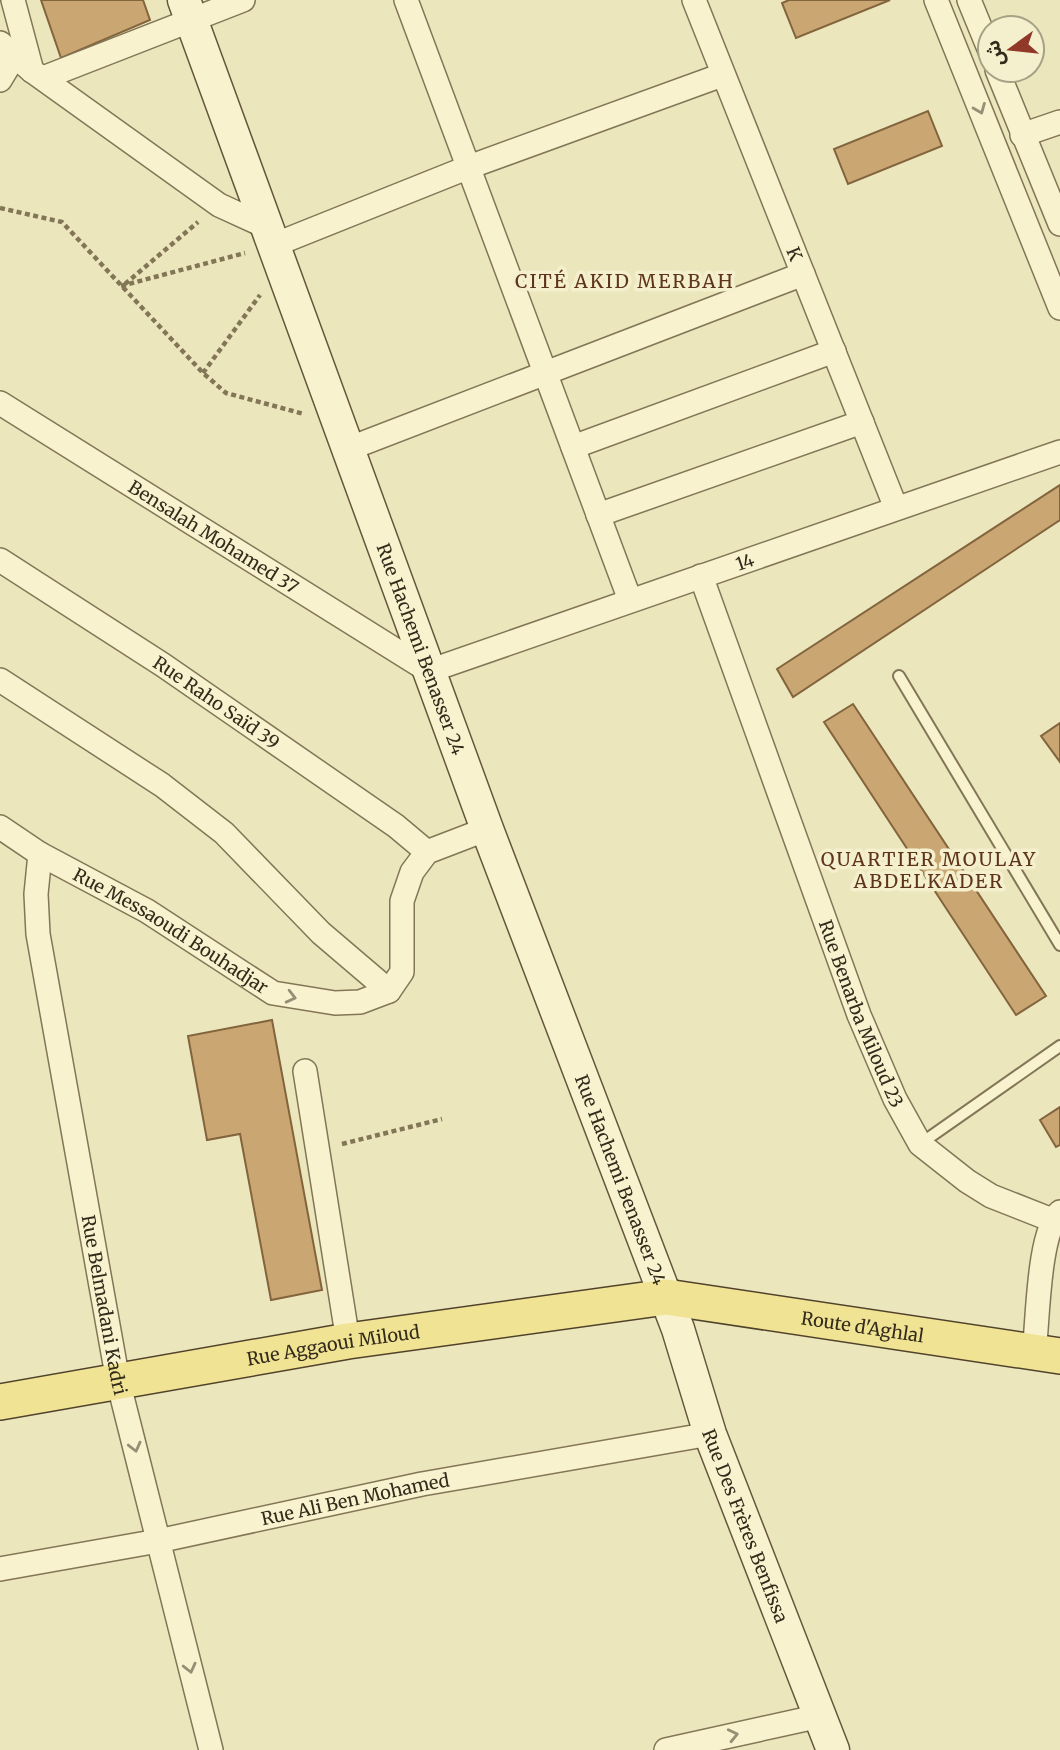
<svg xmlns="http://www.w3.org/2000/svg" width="1060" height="1750" viewBox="0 0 1060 1750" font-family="Merriweather,'Noto Sans Arabic',serif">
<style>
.building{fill:#caa673;stroke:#82643d;stroke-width:2}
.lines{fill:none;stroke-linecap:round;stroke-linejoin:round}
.service-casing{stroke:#837656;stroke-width:14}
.minor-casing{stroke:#837656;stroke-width:26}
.secondary-casing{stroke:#65573a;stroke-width:35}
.primary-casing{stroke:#51432b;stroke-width:38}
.path{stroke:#837656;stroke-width:4.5;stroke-dasharray:5 3.5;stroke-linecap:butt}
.service{stroke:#f8f2cf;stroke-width:10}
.minor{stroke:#f8f2cf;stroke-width:23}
.secondary{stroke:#f8f2cf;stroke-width:32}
.primary{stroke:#f0e394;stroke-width:35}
.oneway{stroke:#968e75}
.labels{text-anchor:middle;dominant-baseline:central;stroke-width:7;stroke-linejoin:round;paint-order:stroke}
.street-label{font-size:18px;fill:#332b1b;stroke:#f4efcc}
.neighbourhood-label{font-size:19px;letter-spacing:2px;fill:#5e351b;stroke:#f4efcc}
</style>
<rect width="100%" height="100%" fill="#ece6bd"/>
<g class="building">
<polygon points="41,0 143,0 150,20 61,58"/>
<polygon points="789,0 890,0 796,38 782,3"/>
<polygon points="928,111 942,146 848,184 834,149"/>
<polygon points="1060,485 1060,520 793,697 777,669"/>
<polygon points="853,704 1046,996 1016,1015 824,722"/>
<polygon points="1060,723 1060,762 1041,736"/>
<polygon points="272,1020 322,1290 271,1300 240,1134 207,1140 188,1036"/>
<polygon points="1060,1107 1060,1145 1056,1147 1040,1120"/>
</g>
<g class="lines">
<defs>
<g id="service">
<polyline points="899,676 1060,945"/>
<polyline points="920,1144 1060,1046"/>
</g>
<g id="minor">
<polyline points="13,0 32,71"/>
<polyline points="406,0 630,600"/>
<path id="s1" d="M694 0 896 508"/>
<polyline points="936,0 1060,308"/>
<polyline points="969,0 990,51"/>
<polyline points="0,43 32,71 219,205 267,227"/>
<polyline points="997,70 1060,224"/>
<polyline points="43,78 243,0"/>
<polyline points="0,80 14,57"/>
<polyline points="1022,135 1060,122"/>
<polyline points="274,245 469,167 722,75"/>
<path id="s2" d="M0 403 429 671 1060 452"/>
<polyline points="573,447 834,351"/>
<polyline points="348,449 803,274"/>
<polyline points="598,515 862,422"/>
<path id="s3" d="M0 560 163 665 396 826 427 852"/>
<path id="s4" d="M701 576 859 1015 895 1099 920 1144 967 1181 991 1196 1052 1220"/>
<polyline points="0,680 162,785 224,833 321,933 389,991"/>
<path id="s5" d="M0 827 40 854 147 911 273 993 335 1003 360 1002 389 991 402 972V901L412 872 427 852 487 829"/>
<path id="s6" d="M40 854 36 894 38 934 118 1381 211 1750"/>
<polyline points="305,1071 348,1341"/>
<path d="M1034 1353C1038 1321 1038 1232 1060 1212"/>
<path id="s7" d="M0 1569 158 1541 422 1484 710 1434"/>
<polyline points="666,1750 820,1716"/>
</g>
<g id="secondary">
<path id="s8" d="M184 0 487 829 678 1329 710 1434 833 1750"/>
</g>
<g id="primary">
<path id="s9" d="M0 1402 348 1341 666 1297 1060 1356"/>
</g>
</defs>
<use href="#service" class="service-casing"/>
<use href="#minor" class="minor-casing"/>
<use href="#secondary" class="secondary-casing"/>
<use href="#primary" class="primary-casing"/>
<g class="path">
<polyline points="0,208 62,222 203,373 226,393 304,414"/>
<polyline points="125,284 198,222"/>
<polyline points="121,286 245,253"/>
<polyline points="203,373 260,295"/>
<polyline points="342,1144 442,1119"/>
</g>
<use href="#service" class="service"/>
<use href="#minor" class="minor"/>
<use href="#secondary" class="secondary"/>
<use href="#primary" class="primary"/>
</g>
<defs><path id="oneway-chevron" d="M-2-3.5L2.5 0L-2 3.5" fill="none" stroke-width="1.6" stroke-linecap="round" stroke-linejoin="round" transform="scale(1.75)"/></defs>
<g class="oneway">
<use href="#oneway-chevron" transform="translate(980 109) rotate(68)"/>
<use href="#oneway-chevron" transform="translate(291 997) rotate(14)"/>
<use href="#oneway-chevron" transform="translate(135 1447) rotate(76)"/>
<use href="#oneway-chevron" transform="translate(190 1668) rotate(76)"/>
<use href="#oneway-chevron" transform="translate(733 1735) rotate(-13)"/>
</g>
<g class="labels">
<g class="street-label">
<text stroke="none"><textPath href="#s1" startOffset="273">K</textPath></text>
<text stroke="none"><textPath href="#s2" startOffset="252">Bensalah Mohamed 37</textPath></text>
<text stroke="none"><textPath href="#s2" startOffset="840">14</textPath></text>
<text stroke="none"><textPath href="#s8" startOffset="691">Rue Hachemi Benasser 24</textPath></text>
<text stroke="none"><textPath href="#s3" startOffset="259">Rue Raho Saïd 39</textPath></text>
<text stroke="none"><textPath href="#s5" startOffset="200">Rue Messaoudi Bouhadjar</textPath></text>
<text stroke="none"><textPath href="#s4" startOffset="466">Rue Benarba Miloud 23</textPath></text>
<text stroke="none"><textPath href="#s8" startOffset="1258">Rue Hachemi Benasser 24</textPath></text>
<text stroke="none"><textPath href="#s6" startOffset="457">Rue Belmadani Kadri</textPath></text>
<text stroke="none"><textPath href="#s9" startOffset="873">Route d'Aghlal</textPath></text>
<text stroke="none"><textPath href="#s9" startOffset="338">Rue Aggaoui Miloud</textPath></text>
<text stroke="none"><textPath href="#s7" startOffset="362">Rue Ali Ben Mohamed</textPath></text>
<text stroke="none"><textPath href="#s8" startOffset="1626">Rue Des Frères Benfissa</textPath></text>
</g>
<g class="neighbourhood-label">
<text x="625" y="281">CITÉ AKID MERBAH</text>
<text x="929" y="859">QUARTIER MOULAY<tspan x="929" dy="22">ABDELKADER</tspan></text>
</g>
</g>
<g transform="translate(1011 49) rotate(255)"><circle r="33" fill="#f4efcc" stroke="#a7a185" stroke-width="2"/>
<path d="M0-5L12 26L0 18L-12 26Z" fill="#913928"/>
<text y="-10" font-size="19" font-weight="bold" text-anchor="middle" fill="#332b1b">ش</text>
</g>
</svg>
